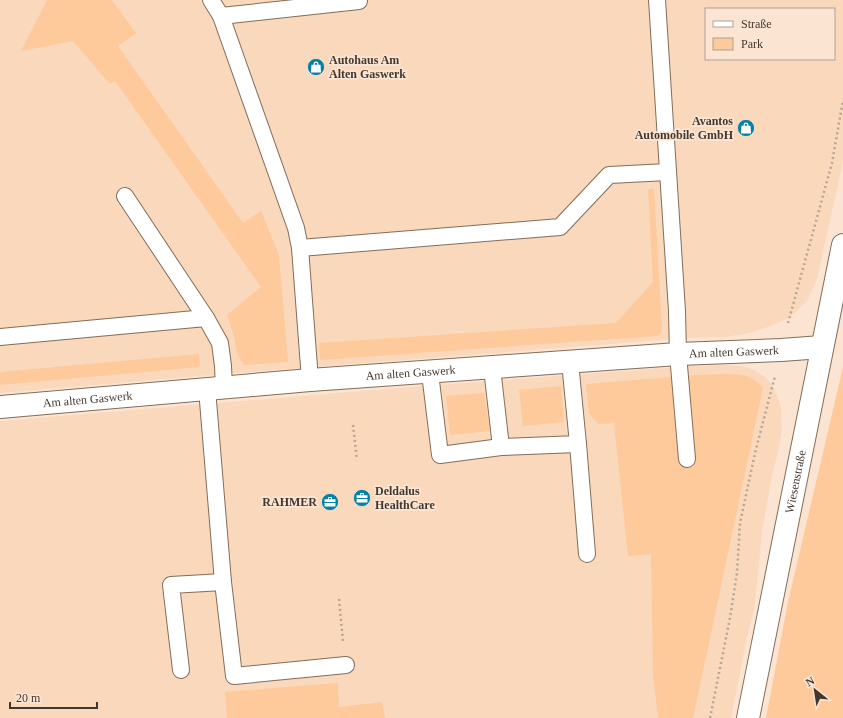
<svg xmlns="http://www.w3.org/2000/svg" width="843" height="718" viewBox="0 0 843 718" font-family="'Times New Roman',serif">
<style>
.built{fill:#fad8bc;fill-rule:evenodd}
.green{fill:#fec99b}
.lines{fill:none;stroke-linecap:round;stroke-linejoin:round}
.lane-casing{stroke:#846c57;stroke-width:18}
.street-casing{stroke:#846c57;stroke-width:24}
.secondary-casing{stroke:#846c57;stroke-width:24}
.path{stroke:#b7a596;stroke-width:2.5;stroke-dasharray:2 3;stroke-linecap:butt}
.lane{stroke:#fff;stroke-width:16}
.street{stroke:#fff;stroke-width:22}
.secondary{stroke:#fff;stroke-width:22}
.labels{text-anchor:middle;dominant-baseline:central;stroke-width:3.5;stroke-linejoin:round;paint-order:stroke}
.poi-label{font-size:12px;font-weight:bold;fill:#43382f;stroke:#fbe5d2;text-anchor:start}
.street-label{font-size:12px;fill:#43382f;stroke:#fbe5d2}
</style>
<rect width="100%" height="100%" fill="#fbe5d2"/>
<g class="built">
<path d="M0 0H843V162L817 279 808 299 801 307 790 317 771 326 750 333 725 337 690 338 223 374 0 393ZM706 9H834V59H706Z"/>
<polygon points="723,365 742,366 754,370 764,376 772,385 777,395 781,408 782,427 779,448 772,476 762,532 758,575 754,610 747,637 731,718 0,718 0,421 398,388 691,366"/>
</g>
<g class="green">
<polygon points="47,0 112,0 136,33 118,46 243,223 261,211 279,255 288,362 244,365 237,354 234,336 227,315 261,287 115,81 110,84 73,41 21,51"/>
<polygon points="648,189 654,189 662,329 660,334 657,336 320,360 319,343 616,323 653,282"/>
<polygon points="199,354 200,367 0,385 0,372"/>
<polygon points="843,367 843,718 766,718 788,602"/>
<path d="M726 374C743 375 751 374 763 388L693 718H658L653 674 651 554 628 556 614 423 599 424 589 414 586 384 696 375Z"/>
<polygon points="561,386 564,422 523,426 519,390"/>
<polygon points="484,393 490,431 450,435 446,396"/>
<polygon points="338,683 339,707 382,702 385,718 227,718 225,692"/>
</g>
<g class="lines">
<defs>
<g id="lane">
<polyline points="211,0 221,16"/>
<polyline points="657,0 677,311 678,354 687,459"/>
<polyline points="125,196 206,318 220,343 223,366 224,388"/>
<polyline points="300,248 560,227 609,175 668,172"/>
<polyline points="0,337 206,318"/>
<polyline points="492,368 501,447"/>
<polyline points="430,373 440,455 501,447 578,444 570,362"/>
<polyline points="310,380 300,248 296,228 221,16 359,1"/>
<polyline points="207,389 223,582 234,676 346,665"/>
<polyline points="578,444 587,554"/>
<polyline points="181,670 171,585 223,582"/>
</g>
<g id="street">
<path id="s1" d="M0 407 310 380 678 354 781 350 822 347"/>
</g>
<g id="secondary">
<path id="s2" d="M748 718 843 245"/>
</g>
</defs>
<use href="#lane" class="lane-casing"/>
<use href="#street" class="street-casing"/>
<use href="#secondary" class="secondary-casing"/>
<g class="path">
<polyline points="788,323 832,163 843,100"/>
<polyline points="353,425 357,460"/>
<polyline points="339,599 343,642"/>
<polyline points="710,718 730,618 737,573 740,523 755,453 775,376"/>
</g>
<use href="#lane" class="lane"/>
<use href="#street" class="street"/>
<use href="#secondary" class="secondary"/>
</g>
<defs>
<symbol id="shop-disc" viewBox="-11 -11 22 22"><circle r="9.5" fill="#0780a6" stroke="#fbe5d2"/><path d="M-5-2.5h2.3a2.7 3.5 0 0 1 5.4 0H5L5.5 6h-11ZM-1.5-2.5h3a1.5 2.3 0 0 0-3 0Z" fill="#fff"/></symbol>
<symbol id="office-disc" viewBox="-11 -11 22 22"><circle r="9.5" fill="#0780a6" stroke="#fbe5d2"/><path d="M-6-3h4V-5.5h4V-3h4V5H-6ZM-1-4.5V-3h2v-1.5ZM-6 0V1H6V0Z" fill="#fff"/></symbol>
</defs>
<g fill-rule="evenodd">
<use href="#shop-disc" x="306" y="57" width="20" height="20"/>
<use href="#shop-disc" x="736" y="118" width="20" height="20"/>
<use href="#office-disc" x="352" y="488" width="20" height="20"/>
<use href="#office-disc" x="320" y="492" width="20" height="20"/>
</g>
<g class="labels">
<g class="poi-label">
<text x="329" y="60">Autohaus Am<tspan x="329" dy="14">Alten Gaswerk</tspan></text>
<text x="733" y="121" text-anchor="end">Avantos<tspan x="733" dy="14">Automobile GmbH</tspan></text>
<text x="375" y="491">Deldalus<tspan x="375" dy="14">HealthCare</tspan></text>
<text x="317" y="502" text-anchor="end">RAHMER</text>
</g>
<g class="street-label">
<text stroke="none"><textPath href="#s1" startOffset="736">Am alten Gaswerk</textPath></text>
<text stroke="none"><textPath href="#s1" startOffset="412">Am alten Gaswerk</textPath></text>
<text stroke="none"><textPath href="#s1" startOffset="88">Am alten Gaswerk</textPath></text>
<text stroke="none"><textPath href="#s2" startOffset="241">Wiesenstraße</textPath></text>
</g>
</g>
<rect x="705" y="8" width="130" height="52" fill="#fbe5d2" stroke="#b1a091"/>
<rect x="713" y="21" width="20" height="6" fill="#ffffff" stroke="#b1a091"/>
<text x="741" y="28" font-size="12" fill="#43382f">Straße</text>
<rect x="713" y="38" width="20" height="12" fill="#fec99b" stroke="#b1a091"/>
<text x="741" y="48" font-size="12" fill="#43382f">Park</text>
<g transform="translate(815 690) rotate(330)" stroke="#fbe5d2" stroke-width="3" paint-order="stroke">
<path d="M0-3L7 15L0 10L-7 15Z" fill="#43382f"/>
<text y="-6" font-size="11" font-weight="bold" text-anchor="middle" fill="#43382f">N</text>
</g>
<path d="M10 702v6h87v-6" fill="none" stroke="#43382f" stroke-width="2"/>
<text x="16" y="702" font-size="12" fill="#43382f" stroke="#fbe5d2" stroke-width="3" paint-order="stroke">20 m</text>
</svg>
